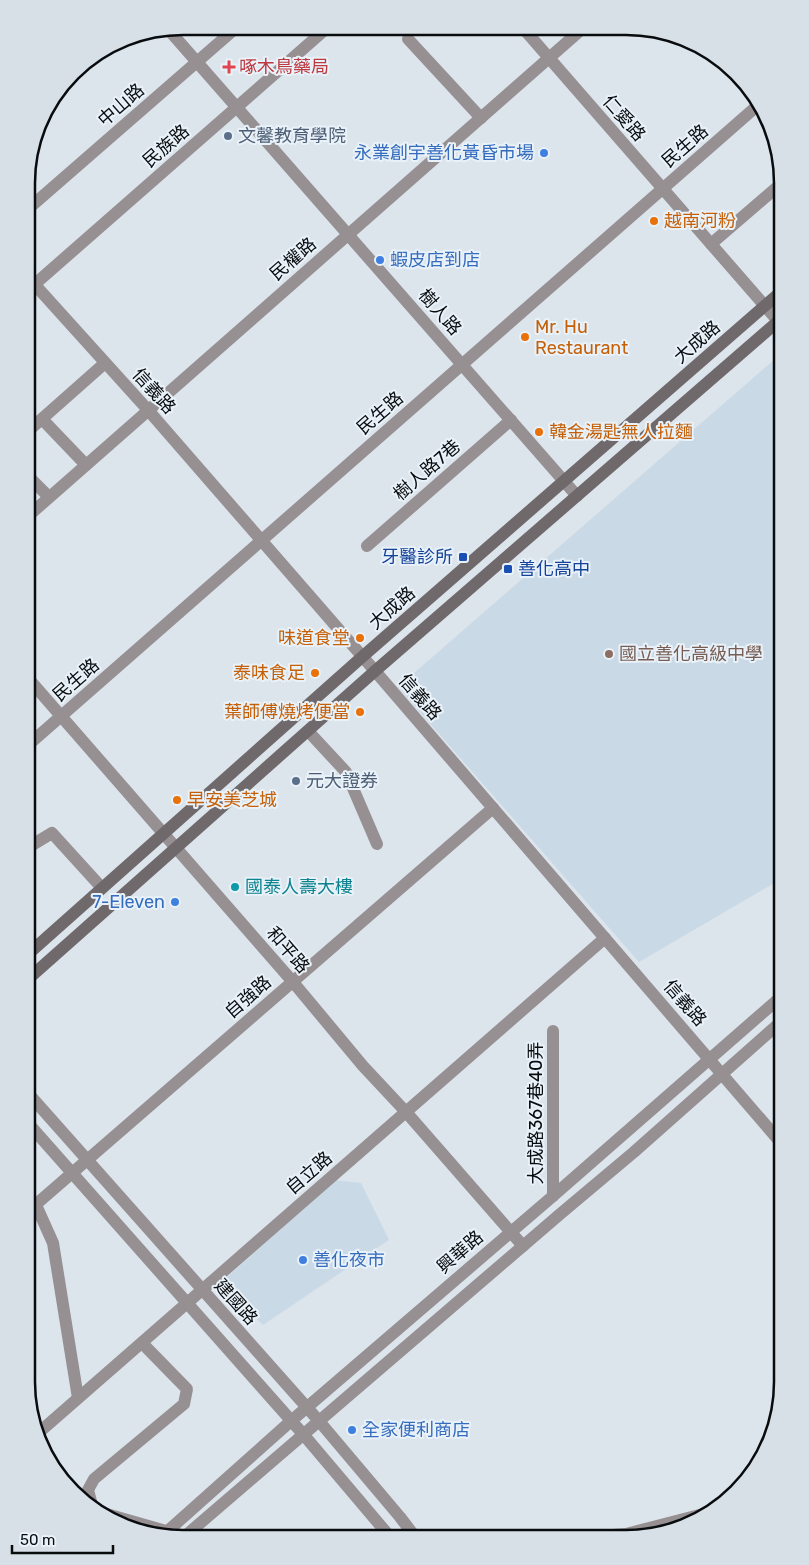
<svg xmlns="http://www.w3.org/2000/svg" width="809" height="1565" viewBox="0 0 809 1565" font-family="Rubik,'Noto Sans TC',sans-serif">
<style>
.built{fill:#cad9e6}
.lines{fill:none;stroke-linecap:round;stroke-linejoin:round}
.minor{stroke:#969092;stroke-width:12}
.tertiary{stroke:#969092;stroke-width:12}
.secondary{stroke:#70696b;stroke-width:12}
.health-dot{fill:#e0444e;stroke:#e9f2f9;stroke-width:2}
.service-dot{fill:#5c6f8a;stroke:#e9f2f9;stroke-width:2}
.shop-dot{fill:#3f7fe0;stroke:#e9f2f9;stroke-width:2}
.food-dot{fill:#e8710a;stroke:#e9f2f9;stroke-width:2}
.transit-dot{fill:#1a4fb4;stroke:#e9f2f9;stroke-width:2}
.education-dot{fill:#8d6e63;stroke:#e9f2f9;stroke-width:2}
.culture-dot{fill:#0f9aa8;stroke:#e9f2f9;stroke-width:2}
.labels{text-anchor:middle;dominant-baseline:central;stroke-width:4;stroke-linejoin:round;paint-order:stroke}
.health-label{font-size:18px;fill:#be3a42;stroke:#e9f2f9;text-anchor:start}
.street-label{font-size:18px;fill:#090c0f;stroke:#e9f2f9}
.service-label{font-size:18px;fill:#4e5e75;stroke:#e9f2f9;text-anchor:start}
.shop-label{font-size:18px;fill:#366cbe;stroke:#e9f2f9;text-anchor:start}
.food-label{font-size:18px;fill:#c56008;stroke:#e9f2f9;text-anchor:start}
.transit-label{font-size:18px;fill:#164399;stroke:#e9f2f9;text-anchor:end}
.education-label{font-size:18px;fill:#785e54;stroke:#e9f2f9;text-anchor:start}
.culture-label{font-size:18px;fill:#0d838f;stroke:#e9f2f9;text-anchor:start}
.rim{fill:none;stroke:#090c0f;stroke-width:2.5}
</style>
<rect width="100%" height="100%" fill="#dce4ec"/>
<g class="built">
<polygon points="783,352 783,878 639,962 398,687"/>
<polygon points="334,1180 361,1183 389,1240 263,1325 225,1288 224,1280"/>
</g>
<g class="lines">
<g class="minor">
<polyline points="523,28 778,321"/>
<polyline points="168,29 577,496"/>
<polyline points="408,39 481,118"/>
<polyline points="28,209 237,27"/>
<polyline points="711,244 783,182"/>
<polyline points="27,276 148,410 375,671 782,1144"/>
<polyline points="27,291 328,27"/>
<polyline points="42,419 86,465"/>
<polyline points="27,432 105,363"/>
<polyline points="27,475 49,497"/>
<polyline points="27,517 582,29"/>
<polyline points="367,546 511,420"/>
<polyline points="27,677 293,982 363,1066 406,1112 523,1246"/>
<polyline points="308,731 346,772 377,844"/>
<polyline points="27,746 757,106"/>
<polyline points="27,848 52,833 102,888"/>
<polyline points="553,1196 553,1031"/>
<polyline points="36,1205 53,1243 78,1398"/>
<polyline points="26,1213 493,808"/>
<polyline points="36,1435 605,938"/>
<polyline points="93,1509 88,1490 94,1479 184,1404 187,1389 142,1343"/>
<polyline points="96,1511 187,1537"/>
<polyline points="586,1539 587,1537 626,1534 715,1511"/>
</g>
<g class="tertiary">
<polyline points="27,1092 319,1421 400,1517 416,1538"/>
<polyline points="27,1122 303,1434 391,1538"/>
<polyline points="161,1537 291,1421 553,1196 783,995"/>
<polyline points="184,1537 559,1215 634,1152 783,1020"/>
</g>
<g class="secondary">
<polyline points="27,955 362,657 783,290"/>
<polyline points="27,980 375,671 783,317"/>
</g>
</g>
<path class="health-dot" d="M226.5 59.5h5v5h5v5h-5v5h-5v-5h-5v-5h5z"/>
<g class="service-dot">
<circle cx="228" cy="136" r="5"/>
<circle cx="296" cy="781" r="5"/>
</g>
<g class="shop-dot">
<circle cx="544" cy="153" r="5"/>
<circle cx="380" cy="260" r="5"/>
<circle cx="175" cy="902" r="5"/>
<circle cx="303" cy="1260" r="5"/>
<circle cx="352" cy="1430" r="5"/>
</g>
<g class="food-dot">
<circle cx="654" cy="221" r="5"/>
<circle cx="525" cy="337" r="5"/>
<circle cx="539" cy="432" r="5"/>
<circle cx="360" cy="638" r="5"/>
<circle cx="315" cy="673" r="5"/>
<circle cx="360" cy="712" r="5"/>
<circle cx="177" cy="800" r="5"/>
</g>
<g class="transit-dot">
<rect x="458" y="552" width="10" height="10" rx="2.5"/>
<rect x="503" y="564" width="10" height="10" rx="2.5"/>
</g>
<circle class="education-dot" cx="609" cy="654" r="5"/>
<circle class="culture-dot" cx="235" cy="887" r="5"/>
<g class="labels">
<g class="health-label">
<text x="239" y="67">啄木鳥藥局</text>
</g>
<g class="street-label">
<text transform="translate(121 105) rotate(-41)">中山路</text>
<text transform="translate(624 118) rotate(49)">仁愛路</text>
<text transform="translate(166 146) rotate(-41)">民族路</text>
<text transform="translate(685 146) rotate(-41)">民生路</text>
<text transform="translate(293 259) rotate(-41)">民權路</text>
<text transform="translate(440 312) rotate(49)">樹人路</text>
<text transform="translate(697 342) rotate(-41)">大成路</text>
<text transform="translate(154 391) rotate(48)">信義路</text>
<text transform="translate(380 413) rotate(-41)">民生路</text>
<text transform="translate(427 470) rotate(-41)">樹人路7巷</text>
<text transform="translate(392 608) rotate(-41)">大成路</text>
<text transform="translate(76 680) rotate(-41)">民生路</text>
<text transform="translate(420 697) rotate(49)">信義路</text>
<text transform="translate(288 950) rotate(49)">和平路</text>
<text transform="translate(248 997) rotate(-41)">自強路</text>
<text transform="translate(685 1003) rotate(49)">信義路</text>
<text transform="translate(536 1113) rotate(-90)">大成路367巷40弄</text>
<text transform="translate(309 1173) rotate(-41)">自立路</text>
<text transform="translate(460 1252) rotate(-41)">興華路</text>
<text transform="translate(236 1302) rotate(48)">建國路</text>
</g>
<g class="service-label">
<text x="238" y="136">文馨教育學院</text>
<text x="306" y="781">元大證券</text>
</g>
<g class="shop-label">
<text x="534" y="153" text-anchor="end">永業創宇善化黃昏市場</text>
<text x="390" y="260">蝦皮店到店</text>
<text x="165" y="902" text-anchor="end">7-Eleven</text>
<text x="313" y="1260">善化夜市</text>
<text x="362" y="1430">全家便利商店</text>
</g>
<g class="food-label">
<text x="664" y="221">越南河粉</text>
<text x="535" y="327">Mr. Hu<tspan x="535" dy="21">Restaurant</tspan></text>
<text x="549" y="432">韓金湯匙無人拉麵</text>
<text x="350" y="638" text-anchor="end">味道食堂</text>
<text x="305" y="673" text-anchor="end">泰味食足</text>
<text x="350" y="712" text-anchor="end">葉師傅燒烤便當</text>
<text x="187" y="800">早安美芝城</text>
</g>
<g class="transit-label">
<text x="453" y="557">牙醫診所</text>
<text x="518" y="569" text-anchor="start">善化高中</text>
</g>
<g class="education-label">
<text x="619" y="654">國立善化高級中學</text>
</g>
<g class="culture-label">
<text x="245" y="887">國泰人壽大樓</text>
</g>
</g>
<path d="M0 0H809V1565H0ZM183 35H626A148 148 0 0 1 774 183V1382A148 148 0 0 1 626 1530H183A148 148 0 0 1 35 1382V183A148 148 0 0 1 183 35Z" fill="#d7e0e6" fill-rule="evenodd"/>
<path class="rim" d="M183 35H626A148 148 0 0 1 774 183V1382A148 148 0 0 1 626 1530H183A148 148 0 0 1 35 1382V183A148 148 0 0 1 183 35Z"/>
<path d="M12 1545v8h101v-8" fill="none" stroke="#090c0f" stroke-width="2.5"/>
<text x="20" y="1545" font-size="15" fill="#090c0f" stroke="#e9f2f9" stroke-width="4" paint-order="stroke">50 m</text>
</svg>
